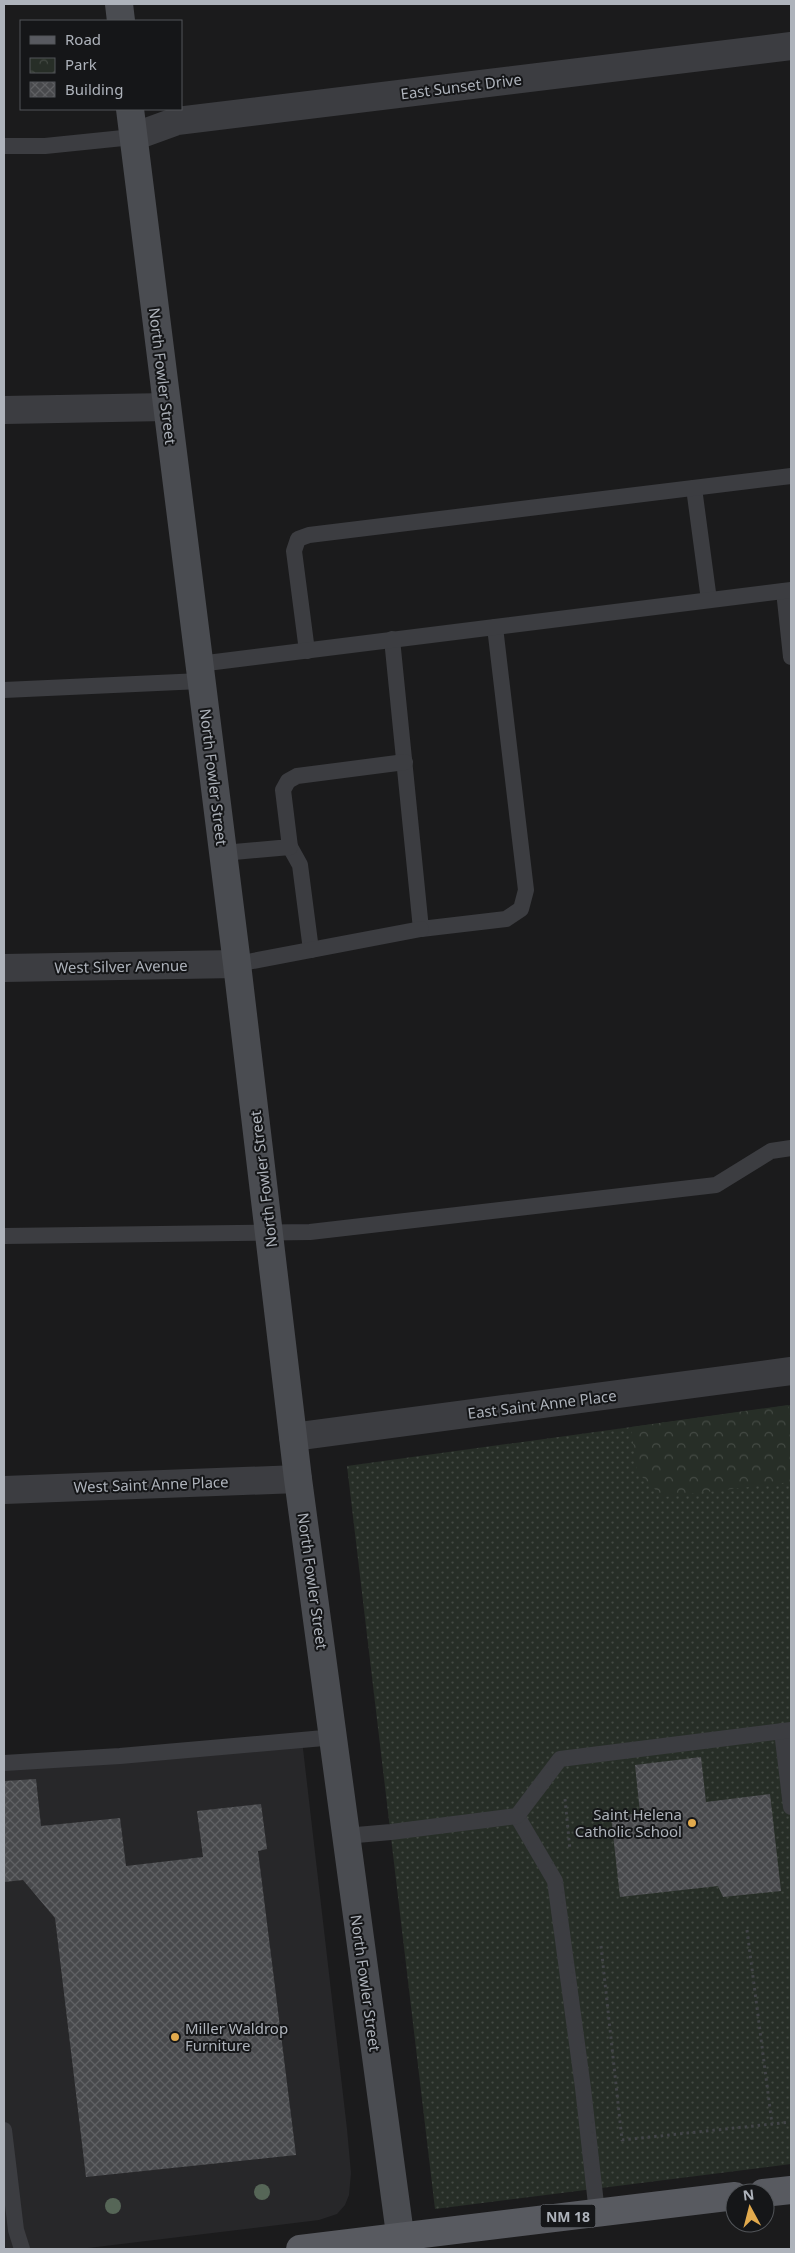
<svg xmlns="http://www.w3.org/2000/svg" width="795" height="2253" viewBox="0 0 795 2253" font-family="'Noto Sans',sans-serif">
<style>
.built{fill:#272729}
.grass{fill:url(#grass-dots)}
.park{fill:url(#park-crowns)}
.building{fill:url(#building-cross-hatch)}
.lines{fill:none;stroke-linecap:round;stroke-linejoin:round}
.path{stroke:#424448;stroke-width:3;stroke-dasharray:2.5 4;stroke-linecap:butt}
.lane{stroke:#3c3d41;stroke-width:16}
.street{stroke:#3c3d41;stroke-width:28}
.secondary{stroke:#4a4c51;stroke-width:28}
.primary{stroke:#585a60;stroke-width:28}
.tree{fill:#566657}
.poi-dot{fill:#e2aa4d;stroke:#151618;stroke-width:2}
.labels{text-anchor:middle;dominant-baseline:central;stroke-width:4;stroke-linejoin:round;paint-order:stroke}
.shield{fill:#151618;stroke:#80848a;stroke-width:1}
.shield-label{font-size:14px;font-weight:bold;fill:#aeb3bb}
.street-label{font-size:15px;fill:#aeb3bb;stroke:#151618}
.poi-label{font-size:15px;fill:#aeb3bb;stroke:#151618;text-anchor:end}
</style>
<defs>
<pattern id="grass-dots" width="8" height="8" patternUnits="userSpaceOnUse" patternTransform="scale(1.25)"><rect width="8" height="8" fill="#272e27"/><path d="M2 2h.1M6 6h.1" fill="none" stroke="#444a44" stroke-width="1.8" stroke-linecap="round"/></pattern>
<pattern id="park-crowns" width="20" height="18" patternUnits="userSpaceOnUse" patternTransform="scale(1.25)"><rect width="20" height="18" fill="#272e27"/><path d="M2 6a3 3 0 1 1 6 0M12 15a3 3 0 1 1 6 0" fill="none" stroke="#444a44"/></pattern>
<pattern id="building-cross-hatch" width="8" height="8" patternUnits="userSpaceOnUse" patternTransform="scale(1.25)"><rect width="8" height="8" fill="#48494c"/><path d="M0 0l8 8M0 8l8-8" fill="none" stroke="#606164"/></pattern>
</defs>
<rect width="100%" height="100%" fill="#1b1b1c"/>
<polygon class="built" points="302,1740 347,2129 351,2173 349,2195 345,2205 337,2214 319,2220 80,2249 4,2249 4,1763"/>
<polygon class="grass" points="791,1405 791,2164 435,2209 347,1466"/>
<polygon class="park" points="788,1405 791,1428 791,1482 663,1497 637,1472 631,1427"/>
<g class="building">
<polygon points="701,1757 706,1802 770,1794 781,1891 723,1897 718,1886 620,1897 611,1816 640,1813 635,1765"/>
<polygon points="36,1779 41,1826 120,1818 126,1866 203,1857 197,1811 261,1804 267,1849 258,1851 296,2155 86,2177 55,1918 23,1880 4,1882 4,1781"/>
</g>
<g class="lines">
<g class="path">
<polyline points="565,1799 570,1850"/>
<polyline points="747,1930 772,2124"/>
<polyline points="601,1946 622,2140 791,2122"/>
</g>
<g class="lane">
<polyline points="4,146 45,146 133,137"/>
<polyline points="694,488 709,600"/>
<polyline points="784,591 791,657"/>
<polyline points="392,639 421,929 506,919 521,909 526,890 495,627"/>
<polyline points="307,651 294,551 298,539 309,535 791,476"/>
<polyline points="199,664 791,590"/>
<polyline points="4,690 201,681"/>
<polyline points="290,847 300,865 311,950"/>
<polyline points="223,853 290,847 283,790 288,781 297,776 405,762"/>
<polyline points="237,964 421,929"/>
<polyline points="4,1236 310,1232 716,1185 771,1151 791,1148"/>
<polyline points="782,1731 791,1807"/>
<polyline points="4,1763 120,1756 335,1737"/>
<polyline points="517,1816 555,1881 583,2088 597,2213"/>
<polyline points="345,1836 391,1832 517,1816 560,1759 791,1730"/>
<polyline points="4,2130 16,2230 22,2249"/>
</g>
<g class="street">
<polyline points="133,137 177,121 791,46"/>
<polyline points="4,410 167,407"/>
<polyline points="4,968 237,964"/>
<polyline points="293,1437 791,1371"/>
<polyline points="4,1490 298,1479"/>
</g>
<g class="secondary">
<polyline points="119,4 121,21"/>
<polyline points="130,109 237,964 298,1479 402,2249"/>
</g>
<g class="primary">
<polyline points="763,2193 791,2190"/>
<polyline points="300,2249 735,2196"/>
</g>
</g>
<g class="tree">
<circle cx="262" cy="2192" r="8"/>
<circle cx="113" cy="2206" r="8"/>
</g>
<g class="poi-dot">
<circle cx="692" cy="1823" r="5"/>
<circle cx="175" cy="2037" r="5"/>
</g>
<g class="labels">
<rect class="shield" x="540.5" y="2204.5" width="55" height="23" rx="4"/>
<g class="shield-label">
<text x="568" y="2216">NM 18</text>
</g>
<g class="street-label">
<text transform="translate(461 86) rotate(-7)">East Sunset Drive</text>
<text transform="translate(163 376) rotate(83)">North Fowler Street</text>
<text transform="translate(214 777) rotate(83)">North Fowler Street</text>
<text transform="translate(121 966) rotate(-1)">West Silver Avenue</text>
<text transform="translate(263 1179) rotate(-97)">North Fowler Street</text>
<text transform="translate(542 1404) rotate(-7)">East Saint Anne Place</text>
<text transform="translate(151 1484) rotate(-2)">West Saint Anne Place</text>
<text transform="translate(313 1581) rotate(82)">North Fowler Street</text>
<text transform="translate(366 1983) rotate(82)">North Fowler Street</text>
</g>
<g class="poi-label">
<text x="682" y="1814">Saint Helena<tspan x="682" dy="17">Catholic School</tspan></text>
<text x="185" y="2028" text-anchor="start">Miller Waldrop<tspan x="185" dy="17">Furniture</tspan></text>
</g>
</g>
<rect width="795" height="2253" fill="none" stroke="#aeb3bb" stroke-width="10"/>
<rect x="20" y="20" width="162" height="90" fill="#151618" stroke="#525559"/>
<rect x="30" y="36" width="25" height="8" fill="#585a60" stroke="#525559"/>
<text x="65" y="45" font-size="15" fill="#aeb3bb">Road</text>
<rect x="30" y="58" width="25" height="15" fill="url(#park-crowns)" stroke="#525559"/>
<text x="65" y="70" font-size="15" fill="#aeb3bb">Park</text>
<rect x="30" y="82" width="25" height="15" fill="url(#building-cross-hatch)" stroke="#525559"/>
<text x="65" y="95" font-size="15" fill="#aeb3bb">Building</text>
<g transform="translate(750 2208) rotate(353)"><circle r="24" fill="#151618" stroke="#525559"/>
<path d="M0-4L9 19L0 12L-9 19Z" fill="#e2aa4d"/>
<text y="-8" font-size="14" font-weight="bold" text-anchor="middle" fill="#aeb3bb">N</text>
</g>
</svg>
